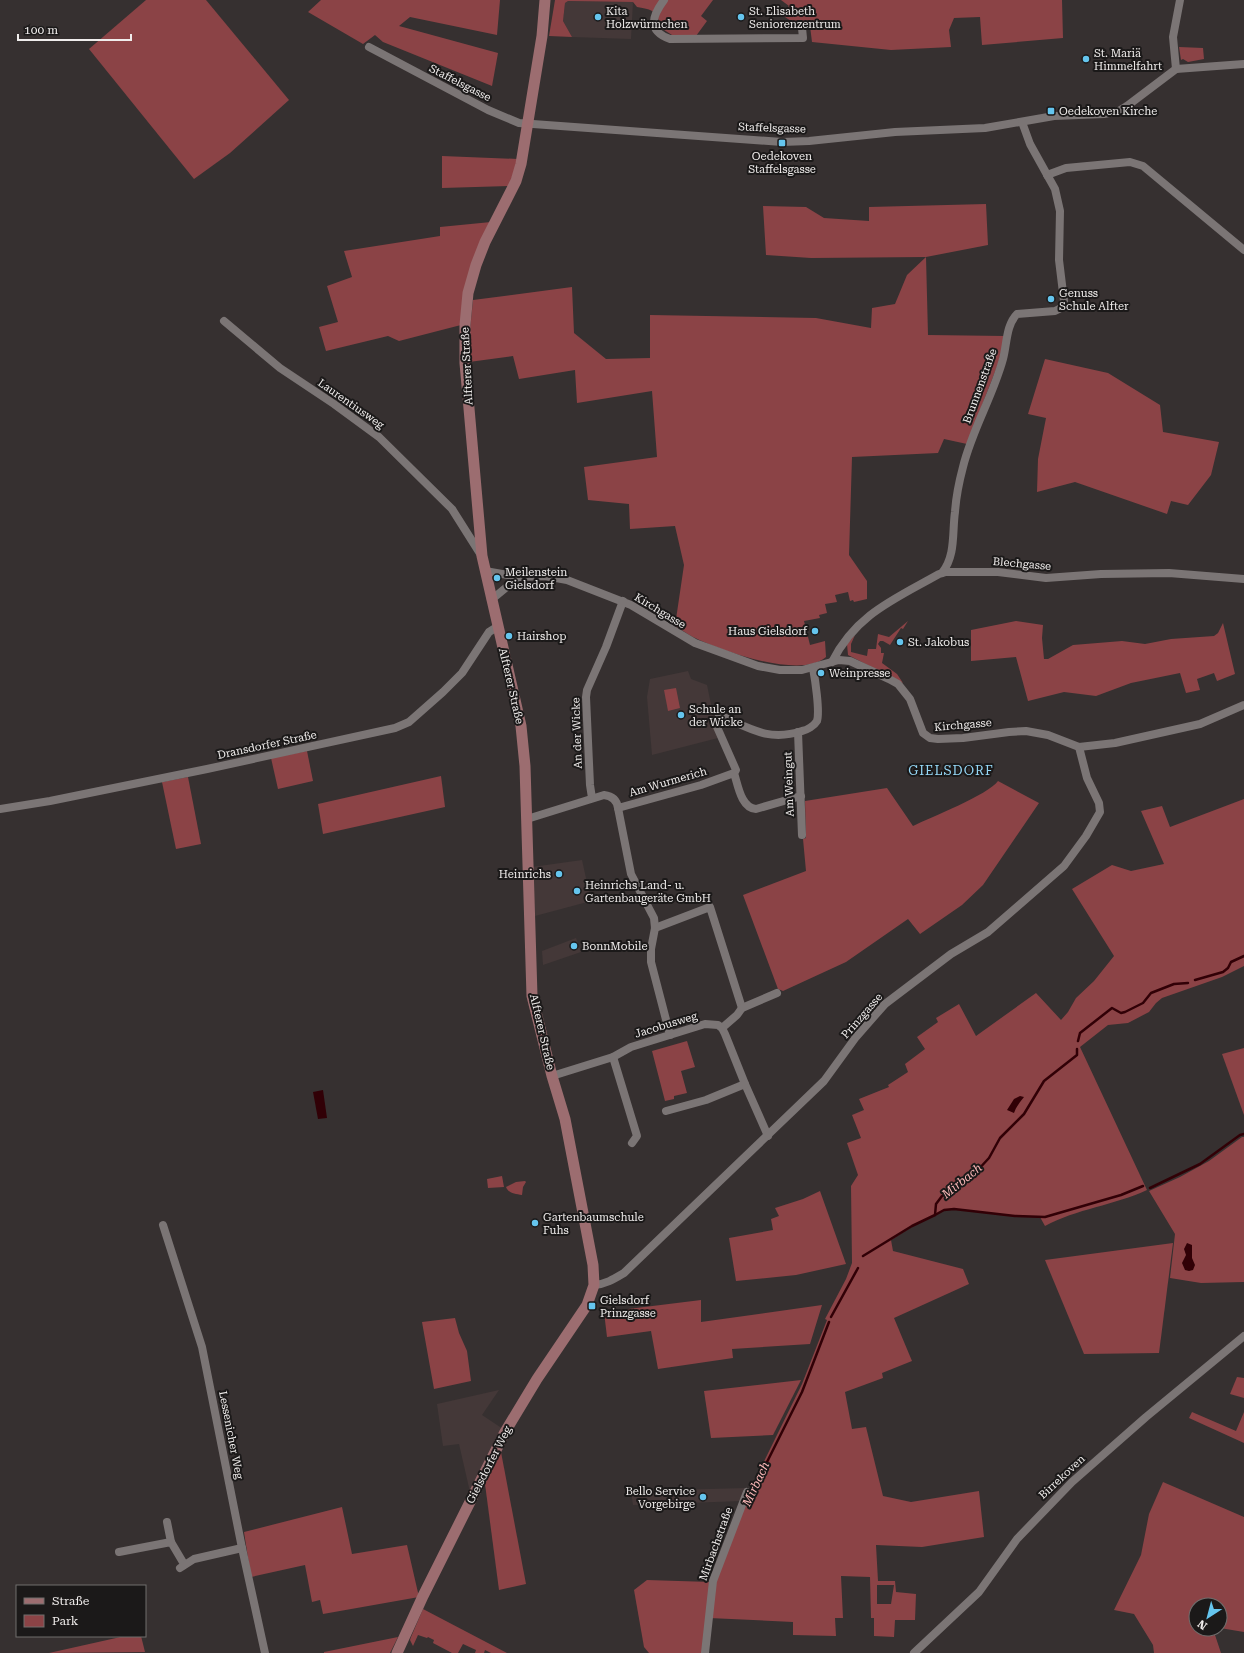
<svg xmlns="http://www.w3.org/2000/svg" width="1244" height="1653" viewBox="0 0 1244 1653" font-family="'Roboto Serif',serif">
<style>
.built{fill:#443838}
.green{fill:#8b4346;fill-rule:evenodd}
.water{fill:#310006}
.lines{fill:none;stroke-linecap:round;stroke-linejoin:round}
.stream{stroke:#310006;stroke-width:2.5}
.street{stroke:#7b7575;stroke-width:8}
.secondary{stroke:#9c6d70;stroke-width:11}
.poi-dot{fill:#65c5ee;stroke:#1b1919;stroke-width:1.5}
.labels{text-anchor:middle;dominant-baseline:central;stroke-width:4;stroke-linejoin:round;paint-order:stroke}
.poi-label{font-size:11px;fill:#f0edec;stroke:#1b1919;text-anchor:start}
.street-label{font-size:11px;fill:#f0edec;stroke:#1b1919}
.water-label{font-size:12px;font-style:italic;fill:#fdb9b9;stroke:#1b1919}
.quarter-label{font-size:13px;letter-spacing:1px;fill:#95d7f6;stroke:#1b1919}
</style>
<rect width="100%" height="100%" fill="#363030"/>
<g class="built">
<polygon points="568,1 633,2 631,39 572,37 563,21 565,3"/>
<polygon points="688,671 691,679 707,685 718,738 652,755 647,697 650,679"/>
<polygon points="582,860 591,901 535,916 532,867"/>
<polygon points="576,938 581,952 543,965 542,951"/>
<polygon points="499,1390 482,1415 503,1429 470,1492 459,1444 443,1446 437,1404"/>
<polygon points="747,1488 742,1501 633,1505 631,1491"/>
</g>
<g class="green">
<polygon points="146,0 206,0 289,100 230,153 194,179 89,49"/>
<polygon points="321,0 500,0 497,35 410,17 399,26 498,53 492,86 383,42 375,35 363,44 308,12"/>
<path d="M555 0H713L701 16 707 21 696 36 672 35 661 28C657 10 653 10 637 7L633 2 568 1 565 3 563 21 572 37 549 36Z"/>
<polygon points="781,0 1062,0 1063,38 982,45 980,17 954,18 949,30 951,47 891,50 812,42 810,26 804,21 797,21 794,23 785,17 789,10 787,8 789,6"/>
<polygon points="1179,47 1203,48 1204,59 1188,62 1183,59 1181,60"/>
<polygon points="442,156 518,159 509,186 442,188"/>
<path d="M986 204 988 245 926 257 928 335 1005 336 998 364 967 444 944 439 938 453 852 457 849 555 867 581V599L854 602 853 600 850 601 848 592 835 595 837 602 825 604 827 613 819 615 820 618 804 621 810 645 825 641 826 657C801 680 719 650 693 637 687 634 681 629 675 626L684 565 675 526 630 529 629 504 588 500 584 467 657 457 652 391 577 403 575 370 519 379 513 356 469 362V340L473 300 572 287 574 333 606 359 650 358V315L816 318 871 328 872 308 895 304 907 275 926 257 811 258 766 255 763 206 806 207 824 218 869 221V207Z"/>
<polygon points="491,222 461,325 399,341 388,336 326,351 319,327 338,322 327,286 352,277 344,251 440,236 440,227"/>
<polygon points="1045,359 1108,373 1160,405 1163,432 1219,442 1211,475 1188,505 1171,501 1167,514 1075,482 1037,492 1038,459 1046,418 1028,414"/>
<polygon points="908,621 903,629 901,628 890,645 883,641 880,641 878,644 881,648 881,653 884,653 882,663 897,674 903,683 848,655 847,644 855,635 851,644 851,652 867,656 868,649 876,649 878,634 889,637"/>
<polygon points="1016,621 1043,625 1042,638 1044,659 1048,659 1073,645 1122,641 1145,644 1171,639 1214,636 1218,633 1223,623 1235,674 1217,681 1214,673 1197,679 1200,690 1186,693 1180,673 1131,683 1096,696 1064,692 1028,701 1016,657 971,661 971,630"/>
<polygon points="676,688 680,708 668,711 664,690"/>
<polygon points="307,751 313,781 278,789 271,758"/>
<polygon points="441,776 445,807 323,834 318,804"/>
<polygon points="188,777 201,844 176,849 162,782"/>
<path d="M998 781 1039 803 983 885 962 905 920 934 908 919 846 962 783 991 778 989 743 895 806 871 803 839 806 838 805 801 887 788 913 826C931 817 988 795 998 781Z"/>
<path d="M1244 799V966L1222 977 1162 998 1156 1003 1149 1012 1128 1023 1108 1025 1080 1047 1147 1190C1115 1205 1076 1209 1045 1226L1040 1217 1015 1216 948 1209 944 1210 929 1219 923 1220 891 1240 893 1251 963 1269 969 1284 894 1318 912 1361 882 1373 883 1378 845 1392 852 1429 866 1427 883 1496 911 1502 979 1491 984 1537 922 1547 876 1545 878 1581H895L896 1592 916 1594 915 1620H895L894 1637 874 1636V1618H871L870 1577 841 1576 843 1618H835L836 1636 793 1635V1622L709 1618 713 1583 748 1494 802 1384 827 1320 825 1319 846 1279 852 1263 851 1186 858 1175 847 1143 861 1138 852 1115 864 1110 859 1099 889 1087 888 1085 908 1072 905 1064 925 1049 917 1037 938 1022 936 1018 959 1004 976 1036 1036 993 1061 1020 1068 1012 1076 998 1094 981 1114 956 1072 889 1112 865 1131 871 1164 864 1141 811 1162 806 1170 827ZM877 1585H894L891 1604H877Z"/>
<polygon points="687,1041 695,1067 681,1071 687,1093 674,1096 674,1099 665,1101 652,1051"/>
<polygon points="1244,1048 1244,1115 1222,1054"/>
<polygon points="1242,1137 1244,1137 1244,1282 1201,1283 1170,1278 1175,1234 1149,1191 1180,1177 1209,1161"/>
<polygon points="502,1176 504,1187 488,1188 487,1179"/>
<path d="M525 1181 526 1182 523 1187 522 1195C515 1194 508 1193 506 1187L516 1182Z"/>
<polygon points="820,1191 846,1264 796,1275 736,1281 729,1238 773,1230 771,1219 779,1216 775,1208 803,1199"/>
<polygon points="1173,1243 1159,1353 1084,1354 1045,1260"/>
<polygon points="701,1300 701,1322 822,1305 810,1344 732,1349 733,1358 658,1369 651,1331 607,1337 604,1312"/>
<polygon points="455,1318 459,1333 467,1351 471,1381 434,1389 422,1322"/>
<polygon points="1237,1377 1244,1378 1244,1398 1230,1394"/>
<polygon points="801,1380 773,1435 711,1438 704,1391"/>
<polygon points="1192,1412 1236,1431 1244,1412 1244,1443 1189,1418"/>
<polygon points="501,1452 526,1584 499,1590 485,1484"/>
<polygon points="1163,1482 1244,1517 1244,1632 1220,1628 1220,1605 1196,1605 1196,1629 1213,1629 1221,1653 1154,1653 1153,1645 1134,1614 1114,1610 1141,1555 1149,1514"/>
<polygon points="342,1507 352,1554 407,1545 419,1597 323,1614 320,1600 312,1602 305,1565 251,1577 244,1532"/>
<polygon points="647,1580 711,1582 703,1653 649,1653 644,1647 634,1590"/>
<polygon points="423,1609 507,1653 491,1653 485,1650 484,1653 475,1653 476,1650 463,1644 458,1653 452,1653 433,1643 434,1640 428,1637 427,1638 418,1635 413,1646 410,1640 411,1637"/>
<polygon points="125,1636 141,1636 145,1652 49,1653"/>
<polygon points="398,1637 390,1653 324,1653 324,1652"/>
</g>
<g class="water">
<polygon points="323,1090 327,1118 318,1119 313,1092"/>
<path d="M1020 1096 1024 1097C1020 1102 1016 1107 1014 1113L1007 1110 1014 1099Z"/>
<polygon points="1187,1243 1192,1245 1192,1258 1195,1265 1193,1270 1189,1271 1185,1270 1182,1263 1186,1255 1184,1249"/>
</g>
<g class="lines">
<g class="stream">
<polyline points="1195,980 1223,972 1228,968 1231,962 1244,956"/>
<polyline points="1078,1041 1080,1033 1112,1008 1121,1013 1125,1012 1143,1003 1151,993 1174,984 1188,983"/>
<polyline points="1150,1188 1200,1164 1240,1135 1244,1134"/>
<polyline points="935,1215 944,1210 954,1209 1015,1216 1045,1217 1121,1195 1143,1186"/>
<polyline points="863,1256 912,1226 935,1215 936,1204 942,1196 955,1189 976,1172 989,1158 1000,1138 1024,1114 1044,1081 1077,1055 1077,1049"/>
<polyline points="831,1317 858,1268"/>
<polyline points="749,1498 802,1392 829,1322"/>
</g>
<g class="street">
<path d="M664 0C652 16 647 31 670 39L803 38 802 28"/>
<polyline points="369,47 488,110 519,123 782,142 809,141 895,132 985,128 1054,116 1104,114 1119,111 1127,106 1176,69"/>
<polyline points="1176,69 1173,37 1180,0"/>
<polyline points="1176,69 1244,64"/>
<polyline points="1047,175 1066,168 1130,162 1143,166 1244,250"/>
<polyline points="224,321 280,368 334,404 379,437 452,509 481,555"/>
<polyline points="485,571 519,577 545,576 567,580 631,605 695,643 758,666 780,670 802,670 839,660 850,661 889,679 898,684 910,699 923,733 930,738 938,739 963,738 1009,732 1026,731 1048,735 1079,747 1115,743 1200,724 1244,705"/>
<path d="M942 573C956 555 952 533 955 512 956 497 959 482 963 467 972 430 993 396 1003 359 1007 344 1006 325 1017 314L1055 311 1061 308 1064 301 1059 260 1060 211 1055 189 1030 144 1022 122"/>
<polyline points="491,600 519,577"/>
<path d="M832 662C856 614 895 599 939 574L946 572H998L1046 578 1101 574 1169 573 1244 579"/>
<polyline points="798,732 802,835"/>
<path d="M734 773 736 770 717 727 719 715C749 728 768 742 802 731 807 730 814 726 817 721 820 711 815 679 813 668"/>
<polyline points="592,798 590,785 586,697 587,690 606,647 623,601"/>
<polyline points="618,808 631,874 654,918 655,928 651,949 651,962 670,1035"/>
<polyline points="0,809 50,801 207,769 395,728 409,722 443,692 462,673 489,632 497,627"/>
<path d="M527 819 604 795C612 796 617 800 618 808L701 785 734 773C738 785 741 808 756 809L801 796"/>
<polyline points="655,928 710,907 742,1008"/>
<polyline points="722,1028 737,1015 742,1008 777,993"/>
<polyline points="613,1057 637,1136 632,1143"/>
<polyline points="552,1076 613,1057 631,1047 705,1024 718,1025 722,1028 725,1034 745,1084 768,1136"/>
<polyline points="666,1111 706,1100 745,1084"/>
<polyline points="163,1225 202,1347 242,1548 265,1653"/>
<path d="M594 1285C606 1284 614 1279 624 1273L824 1081 856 1037 885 1004 951 954 988 932 1064 866 1086 836 1100 812 1099 803 1087 778 1079 747"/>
<polyline points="167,1522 171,1542"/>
<polyline points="119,1552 171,1542 184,1564"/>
<polyline points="180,1568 194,1559 242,1548"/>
<polyline points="705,1653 713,1581 747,1492"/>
<polyline points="914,1653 979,1592 1017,1539 1072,1482 1146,1417 1244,1336"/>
</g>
<polyline class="secondary" points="397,1653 423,1596 505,1432 537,1379 587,1305 594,1285 593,1265 565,1119 552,1076 532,996 525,766 521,726 482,556 465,363 465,325 468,293 476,265 485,242 516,181 521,164 542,36 545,0"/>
</g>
<g class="poi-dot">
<circle cx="598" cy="17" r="4"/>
<circle cx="741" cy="17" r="4"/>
<circle cx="1086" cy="59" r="4"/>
<rect x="1047" y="107" width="8" height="8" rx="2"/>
<rect x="778" y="139" width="8" height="8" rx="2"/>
<circle cx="1051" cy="299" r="4"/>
<circle cx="497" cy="578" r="4"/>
<circle cx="815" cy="631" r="4"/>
<circle cx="509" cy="636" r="4"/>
<circle cx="900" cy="642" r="4"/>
<circle cx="821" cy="673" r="4"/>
<circle cx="681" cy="715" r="4"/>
<circle cx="559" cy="874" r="4"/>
<circle cx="577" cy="891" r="4"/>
<circle cx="574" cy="946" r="4"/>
<circle cx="535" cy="1223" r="4"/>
<rect x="588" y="1302" width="8" height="8" rx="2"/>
<circle cx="703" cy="1497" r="4"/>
</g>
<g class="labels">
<g class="poi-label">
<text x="606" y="11">Kita<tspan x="606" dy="13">Holzwürmchen</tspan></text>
<text x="749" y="11">St. Elisabeth<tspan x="749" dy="13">Seniorenzentrum</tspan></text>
<text x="1094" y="53">St. Mariä<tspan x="1094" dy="13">Himmelfahrt</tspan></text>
<text x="1059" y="111">Oedekoven Kirche</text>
<text x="782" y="156" text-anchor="middle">Oedekoven<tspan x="782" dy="13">Staffelsgasse</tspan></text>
<text x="1059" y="293">Genuss<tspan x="1059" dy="13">Schule Alfter</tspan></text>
<text x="505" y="572">Meilenstein<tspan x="505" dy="13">Gielsdorf</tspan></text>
<text x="807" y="631" text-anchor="end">Haus Gielsdorf</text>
<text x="517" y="636">Hairshop</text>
<text x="908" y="642">St. Jakobus</text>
<text x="829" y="673">Weinpresse</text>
<text x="689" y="709">Schule an<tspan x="689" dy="13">der Wicke</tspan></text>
<text x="551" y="874" text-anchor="end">Heinrichs</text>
<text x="585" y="885">Heinrichs Land- u.<tspan x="585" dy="13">Gartenbaugeräte GmbH</tspan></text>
<text x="582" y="946">BonnMobile</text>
<text x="543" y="1217">Gartenbaumschule<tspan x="543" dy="13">Fuhs</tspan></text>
<text x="600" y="1300">Gielsdorf<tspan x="600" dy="13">Prinzgasse</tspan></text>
<text x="695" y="1491" text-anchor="end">Bello Service<tspan x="695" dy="13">Vorgebirge</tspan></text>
</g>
<g class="street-label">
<text transform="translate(460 83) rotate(27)">Staffelsgasse</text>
<text transform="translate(772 128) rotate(2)">Staffelsgasse</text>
<text transform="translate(467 366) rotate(-93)">Alfterer Straße</text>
<text transform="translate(980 386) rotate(-70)">Brunnenstraße</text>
<text transform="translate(351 404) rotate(35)">Laurentiusweg</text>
<text transform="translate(1022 564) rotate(5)">Blechgasse</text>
<text transform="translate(660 611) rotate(31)">Kirchgasse</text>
<text transform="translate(511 686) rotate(77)">Alfterer Straße</text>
<text transform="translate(963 725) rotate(-5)">Kirchgasse</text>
<text transform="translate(577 733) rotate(-92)">An der Wicke</text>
<text transform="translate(267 745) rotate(-12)">Dransdorfer Straße</text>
<text transform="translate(668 782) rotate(-16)">Am Wurmerich</text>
<text transform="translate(789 784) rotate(-92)">Am Weingut</text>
<text transform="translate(862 1016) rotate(-49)">Prinzgasse</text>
<text transform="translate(666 1025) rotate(-17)">Jacobusweg</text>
<text transform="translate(542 1032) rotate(77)">Alfterer Straße</text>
<text transform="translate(231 1435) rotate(79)">Lessenicher Weg</text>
<text transform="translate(489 1465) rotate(-63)">Gielsdorfer Weg</text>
<text transform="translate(1062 1477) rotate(-43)">Birrekoven</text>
<text transform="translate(716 1544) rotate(-70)">Mirbachstraße</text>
</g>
<g class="water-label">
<text transform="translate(962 1181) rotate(-39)">Mirbach</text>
<text transform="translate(756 1484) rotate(-65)">Mirbach</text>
</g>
<g class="quarter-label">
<text x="951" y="770">GIELSDORF</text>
</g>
</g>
<rect x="16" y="1585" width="130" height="52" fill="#1b1919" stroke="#706e6d"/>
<rect x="24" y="1598" width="20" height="6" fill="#9c6d70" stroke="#706e6d"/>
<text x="52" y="1605" font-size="12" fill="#f0edec">Straße</text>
<rect x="24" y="1615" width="20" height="12" fill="#8b4346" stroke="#706e6d"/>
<text x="52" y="1625" font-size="12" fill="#f0edec">Park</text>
<g transform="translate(1208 1617) rotate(216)"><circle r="19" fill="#1b1919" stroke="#706e6d"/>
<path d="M0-3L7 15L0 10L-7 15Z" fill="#65c5ee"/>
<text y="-6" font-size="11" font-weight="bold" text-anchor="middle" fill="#f0edec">N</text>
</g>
<path d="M18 34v6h113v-6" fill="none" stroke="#f0edec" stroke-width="2"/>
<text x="24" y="34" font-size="12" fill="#f0edec" stroke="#1b1919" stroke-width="3" paint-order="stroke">100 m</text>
</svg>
